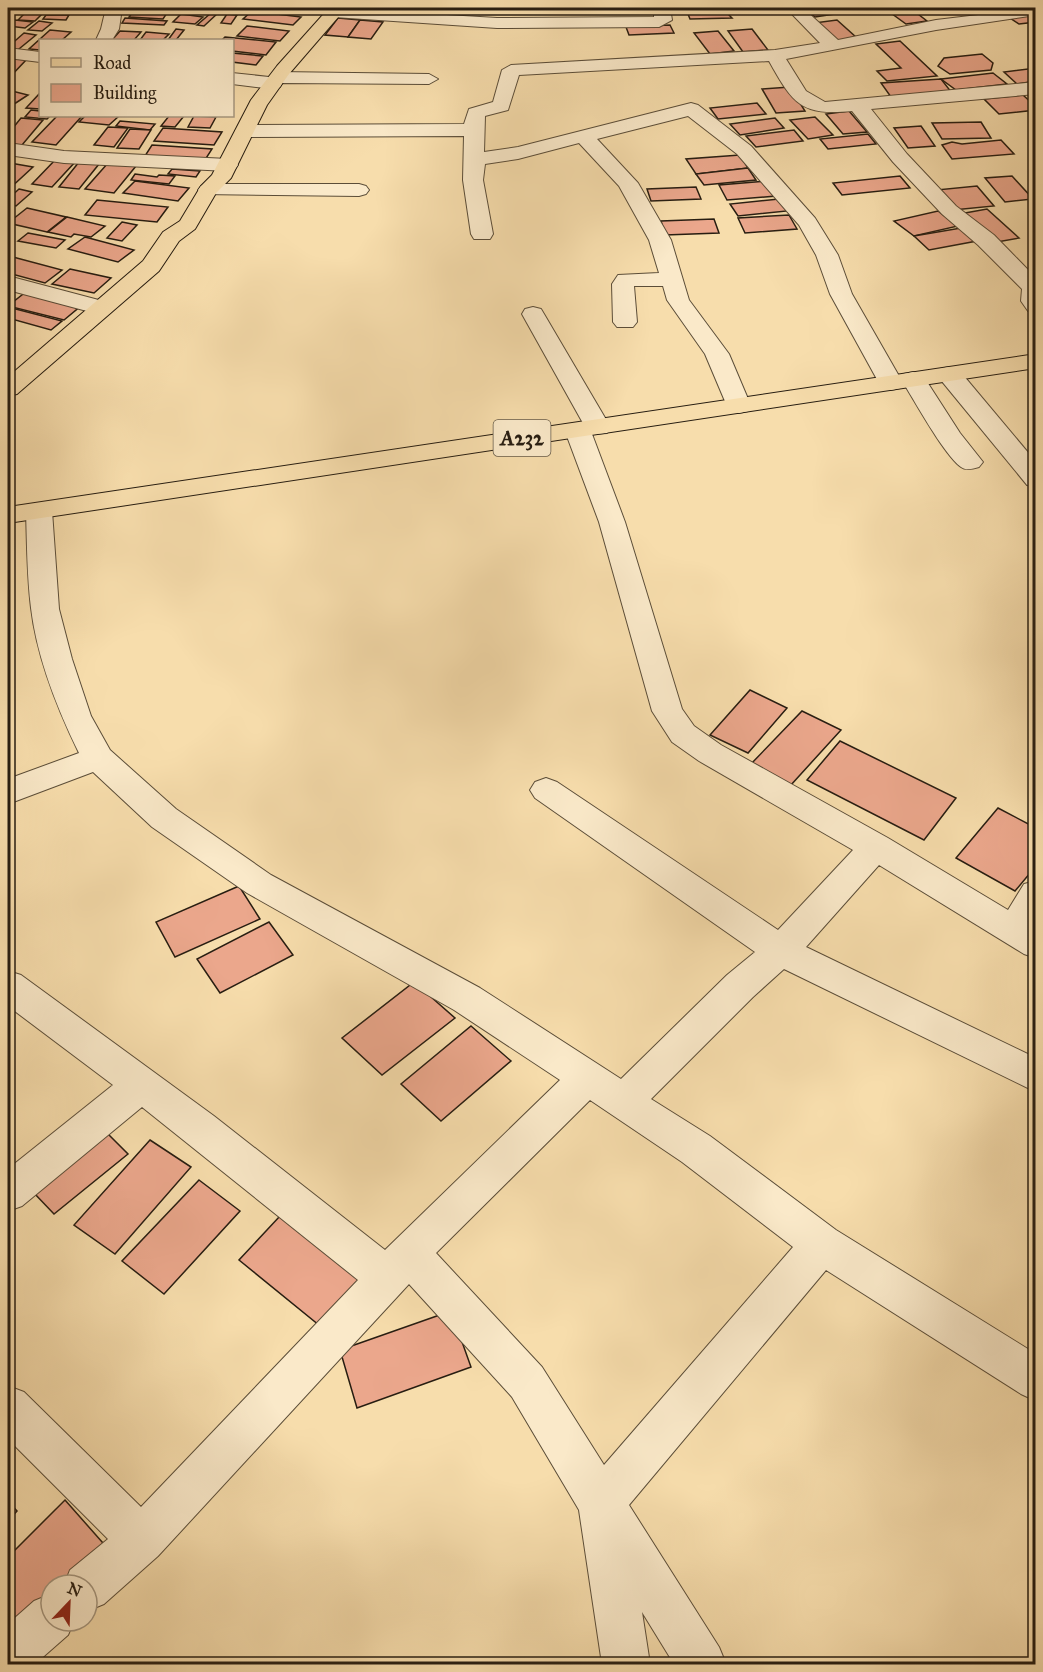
<svg xmlns="http://www.w3.org/2000/svg" width="1043" height="1672" viewBox="0 0 1043 1672" font-family="'IM FELL Great Primer',serif">
<style>
.building{fill:#eba78c;stroke:#271d11;stroke-width:1.5}
.lines{fill:none;stroke-linecap:round;stroke-linejoin:round}
.minor-casing{stroke:#5b4d38;stroke-width:2}
.major-casing{stroke:#271d11;stroke-width:2}
.minor{fill:#fae9c9;fill-rule:evenodd}
.major{fill:#f7ddac;fill-rule:evenodd}
.labels{text-anchor:middle;dominant-baseline:central;stroke-width:4.5;stroke-linejoin:round;paint-order:stroke}
.shield{fill:#fae9c9;stroke:#665a48;stroke-width:1.5}
.shield-label{font-size:21px;font-weight:bold;fill:#271d11}
</style>
<rect width="100%" height="100%" fill="#f7ddac"/>
<filter id="stains"><feTurbulence type="fractalNoise" baseFrequency=".00333" numOctaves="4"/><feColorMatrix values="0 0 0 0 .2 0 0 0 0 .09 0 0 0 0 .02 0 0 0 .5 -.17"/></filter>
<radialGradient id="worn" r=".72"><stop offset=".6" stop-color="#630" stop-opacity="0"/><stop offset="1" stop-color="#630" stop-opacity=".3"/></radialGradient>
<g class="building">
<polygon points="30,8 46,10 35,21 18,20"/>
<polygon points="136,8 169,10 163,19 129,17"/>
<polygon points="221,8 242,8 238,13 218,11"/>
<polygon points="803,8 850,8 855,11 815,17"/>
<polygon points="884,8 910,8 927,21 906,24"/>
<polygon points="724,10 732,18 690,19 688,14 695,14 694,11"/>
<polygon points="252,11 301,17 293,25 243,19"/>
<polygon points="211,13 218,13 204,26 197,25"/>
<polygon points="181,14 203,17 195,24 173,22"/>
<polygon points="227,14 237,15 231,24 221,23"/>
<polygon points="1036,14 1036,22 1019,24 1007,16"/>
<polygon points="46,15 69,15 66,20 43,19"/>
<polygon points="125,18 167,21 164,25 122,23"/>
<polygon points="338,18 360,20 348,37 325,35"/>
<polygon points="15,20 33,22 25,28 8,26"/>
<polygon points="360,20 383,22 371,39 348,37"/>
<polygon points="837,20 857,38 833,41 814,23"/>
<polygon points="39,21 52,23 42,31 28,30"/>
<polygon points="670,25 674,33 629,35 626,27"/>
<polygon points="247,26 289,31 280,41 237,36"/>
<polygon points="176,29 184,30 176,40 168,40"/>
<polygon points="752,29 768,50 743,52 728,31"/>
<polygon points="50,30 71,32 62,40 40,40 40,50 29,49"/>
<polygon points="120,31 141,32 134,40 112,40"/>
<polygon points="718,31 734,51 710,54 694,33"/>
<polygon points="146,32 169,34 163,40 140,40"/>
<polygon points="24,33 36,35 14,53 8,52 8,47"/>
<polygon points="225,37 276,42 266,55 232,51 232,40 222,40"/>
<polygon points="900,41 937,76 887,81 877,71 901,68 876,44"/>
<polygon points="232,53 263,56 256,65 232,62"/>
<polygon points="982,54 993,63 991,70 950,74 938,66 944,58"/>
<polygon points="8,58 26,60 8,79"/>
<polygon points="1036,68 1036,81 1017,84 1004,72"/>
<polygon points="993,73 1007,84 956,90 941,79"/>
<polygon points="941,79 952,93 891,97 881,83"/>
<polygon points="790,87 805,111 776,113 762,89"/>
<polygon points="8,90 28,95 8,108"/>
<polygon points="40,93 40,109 26,108"/>
<polygon points="1023,95 1036,107 1036,110 999,114 984,99"/>
<polygon points="757,103 766,114 718,119 710,108"/>
<polygon points="31,110 40,111 40,116 50,116 47,119 25,117"/>
<polygon points="849,111 867,132 843,134 826,114"/>
<polygon points="57,116 82,116 56,145 32,142"/>
<polygon points="85,116 119,116 109,125 79,122"/>
<polygon points="169,116 184,116 175,127 161,126"/>
<polygon points="194,116 216,117 210,128 188,127"/>
<polygon points="815,117 833,135 808,139 790,120"/>
<polygon points="21,118 43,120 22,145 8,144 8,134"/>
<polygon points="775,118 784,128 740,135 730,124"/>
<polygon points="120,121 155,124 150,130 116,126"/>
<polygon points="981,122 991,138 942,139 932,123"/>
<polygon points="921,126 935,146 908,148 894,128"/>
<polygon points="108,127 128,128 114,147 94,145"/>
<polygon points="163,128 222,132 214,145 154,141"/>
<polygon points="130,129 151,130 139,149 117,148"/>
<polygon points="794,130 803,141 756,147 746,136"/>
<polygon points="868,134 876,144 828,149 820,139"/>
<polygon points="1001,140 1014,154 952,159 942,145 952,142 962,144"/>
<polygon points="152,145 212,149 203,163 143,159"/>
<polygon points="740,155 748,168 696,174 686,159"/>
<polygon points="56,159 76,161 52,187 32,184"/>
<polygon points="79,162 99,164 79,189 59,187"/>
<polygon points="10,163 33,167 8,190 8,165"/>
<polygon points="108,163 136,166 114,193 85,189"/>
<polygon points="748,168 756,180 704,185 696,174"/>
<polygon points="172,169 200,171 196,177 168,174"/>
<polygon points="135,174 157,177 159,175 175,176 169,184 131,180"/>
<polygon points="900,176 910,188 842,195 833,183"/>
<polygon points="1012,176 1033,199 1005,202 985,178"/>
<polygon points="135,181 189,188 178,201 123,193"/>
<polygon points="767,181 776,196 727,200 719,185"/>
<polygon points="977,186 994,206 953,210 936,190"/>
<polygon points="696,187 701,199 651,201 647,189"/>
<polygon points="19,189 32,192 16,206 8,204 8,199"/>
<polygon points="779,199 787,211 738,216 730,204"/>
<polygon points="97,200 168,207 157,222 85,215"/>
<polygon points="27,208 66,217 47,232 8,223"/>
<polygon points="987,209 1019,238 997,242 965,213"/>
<polygon points="938,211 958,226 914,236 894,221"/>
<polygon points="789,215 797,229 745,233 738,218"/>
<polygon points="67,217 105,226 91,237 74,234 71,237 48,232"/>
<polygon points="714,219 719,233 665,235 661,221"/>
<polygon points="122,222 137,225 122,241 107,238"/>
<polygon points="961,228 977,241 929,250 914,236"/>
<polygon points="28,233 65,240 56,248 18,241"/>
<polygon points="85,237 134,250 118,262 68,249"/>
<polygon points="13,257 62,270 45,283 8,273 8,262"/>
<polygon points="70,269 111,278 94,293 52,284"/>
<polygon points="27,291 82,305 64,320 8,306"/>
<polygon points="8,307 62,321 51,330 8,318"/>
<polygon points="750,690 787,708 748,753 710,735"/>
<polygon points="802,711 841,730 790,786 750,765"/>
<polygon points="840,741 956,798 924,840 807,780"/>
<polygon points="998,808 1036,828 1036,866 1015,891 956,858"/>
<polygon points="239,886 260,919 175,957 156,922"/>
<polygon points="269,922 293,955 220,993 197,959"/>
<polygon points="414,982 455,1018 382,1075 342,1038"/>
<polygon points="471,1026 511,1061 441,1121 401,1084"/>
<polygon points="107,1133 128,1154 54,1214 34,1193"/>
<polygon points="150,1140 191,1167 115,1254 74,1225"/>
<polygon points="199,1180 240,1211 164,1294 122,1261"/>
<polygon points="280,1216 365,1283 325,1330 239,1260"/>
<polygon points="451,1311 471,1367 357,1408 340,1350"/>
<polygon points="65,1500 110,1551 77,1585 51,1585 51,1611 8,1656 8,1557"/>
<polygon points="8,1501 17,1511 8,1521"/>
</g>
<g class="lines">
<defs>
<g id="minor">
<polygon points="106,8 122,8 119,29 112,40 96,40 101,29"/>
<polygon points="328,8 497,18 654,17 654,8 670,8 672,20 659,27 497,28 334,17 328,16 325,12"/>
<path d="M786 8H803L838 40 936 20 1036 8V15L936 30 786 59 806 91 825 102 1036 82V94L871 109 907 154 956 206 994 235 1036 278V313L1028 311 1021 301 1022 289 978 245 942 214 893 162 852 111C801 116 793 104 769 61L519 75 508 110 485 116 484 152 518 147 691 103 698 105 751 146 815 218 838 255 852 294 903 383 900 388 891 390 882 388 879 383 830 294 816 255 799 225 737 154 688 116 597 139 638 183 671 240 689 300 729 354 751 406 748 411 739 413 730 411 727 406 705 354 667 300 663 286H634L637 322 633 327H617L613 322 612 284 618 275 659 273 649 240 619 186 579 143 518 159 485 164 483 180 493 234 490 239H474L471 234 463 180 464 136 245 137 235 131 245 125 464 124 469 109 493 102 502 70 511 65 775 50 820 43Z"/>
<polygon points="8,48 40,52 40,62 8,58"/>
<polygon points="278,72 429,74 438,79 429,84 282,83 280,87 273,89 232,84 232,73 269,77"/>
<polygon points="8,143 64,151 228,159 235,161 238,165 235,169 228,171 64,163 8,155"/>
<polygon points="208,184 359,184 366,186 369,190 366,194 359,196 201,194 198,190 201,186"/>
<polygon points="8,276 110,303 113,308 110,313 102,315 8,290"/>
<path d="M533 307 541 309 544 314 611 428 607 433 592 434 625 522 682 709 694 726 721 745 888 838 1008 910 1024 884 1036 881V958L1024 954 879 865 806 947 1036 1058V1092L784 969 753 997 651 1099 710 1136 836 1230 1036 1354V1401L1021 1394 826 1270 629 1505 719 1647 726 1664H674L642 1612 650 1664H602L579 1510 512 1397 409 1284 158 1556 104 1604 87 1611V1585H64L70 1570 108 1539 8 1439V1386L24 1392 141 1507 358 1280 142 1107 22 1206 8 1211V1169L113 1085 8 1006V971L21 975 214 1116 385 1250 560 1080 454 1010 247 893 152 827 93 772 8 804V779L79 753C57 708 37 658 31 608 27 576 27 543 26 511L30 505 39 503 48 505 52 511 59 609 72 659 91 716 110 750 176 809 271 875 480 988 621 1079 727 975 755 952 535 798 530 790 535 782 546 778 557 782 778 930 853 850 699 761 672 742 652 711 599 522 565 431 569 426 584 425 522 314 525 309ZM590 1100 682 1162 793 1247 604 1465 542 1367 436 1253Z"/>
<polygon points="949,367 958,369 1036,462 1036,487 1027,485 940,379 937,374 940,369"/>
<path d="M913 372 922 374 960 433 983 462 979 467C973 469 966 471 961 467 944 455 913 398 901 379L904 374Z"/>
<polygon points="51,1594 51,1621 74,1621 68,1635 35,1664 8,1664 8,1624 34,1601"/>
</g>
<g id="major">
<polygon points="329,8 346,8 289,74 267,105 231,178 216,193 195,229 179,241 159,271 17,394 8,396 8,377 143,261 163,232 180,221 201,186 212,175 251,100 277,66"/>
<polygon points="1036,354 1036,368 8,523 8,507"/>
</g>
</defs>
<use href="#minor" class="minor-casing"/>
<use href="#major" class="major-casing"/>
<use href="#minor" class="minor"/>
<use href="#major" class="major"/>
</g>
<g class="labels">
<rect class="shield" x="493.5" y="420" width="57" height="36" rx="4.5"/>
<g class="shield-label">
<text x="522" y="438">A232</text>
</g>
</g>
<rect width="1043" height="1672" fill="none" stroke="#f7ddac" stroke-width="30"/>
<rect x="9" y="9" width="1025" height="1654" fill="none" stroke="#271d11" stroke-width="3"/>
<rect x="15" y="15" width="1013" height="1642" fill="none" stroke="#271d11" stroke-width="1.5"/>
<rect x="39" y="39" width="195" height="78" fill="#fae9c9" stroke="#a6977f" stroke-width="1.5"/>
<rect x="51" y="58" width="30" height="9" fill="#f7ddac" stroke="#a6977f" stroke-width="1.5"/>
<text x="93" y="69" font-size="18" fill="#271d11">Road</text>
<rect x="51" y="84" width="30" height="18" fill="#eba78c" stroke="#a6977f" stroke-width="1.5"/>
<text x="93" y="99" font-size="18" fill="#271d11">Building</text>
<g transform="translate(69 1603) rotate(23)"><circle r="28" fill="#fae9c9" stroke="#a6977f" stroke-width="1.5"/>
<path d="M0-4.5L10 22L0 15L-10 22Z" fill="#8f2418"/>
<text y="-9" font-size="16" font-weight="bold" text-anchor="middle" fill="#271d11">N</text>
</g>
<rect width="100%" height="100%" filter="url(#stains)"/>
<rect width="100%" height="100%" fill="url(#worn)"/>
</svg>
